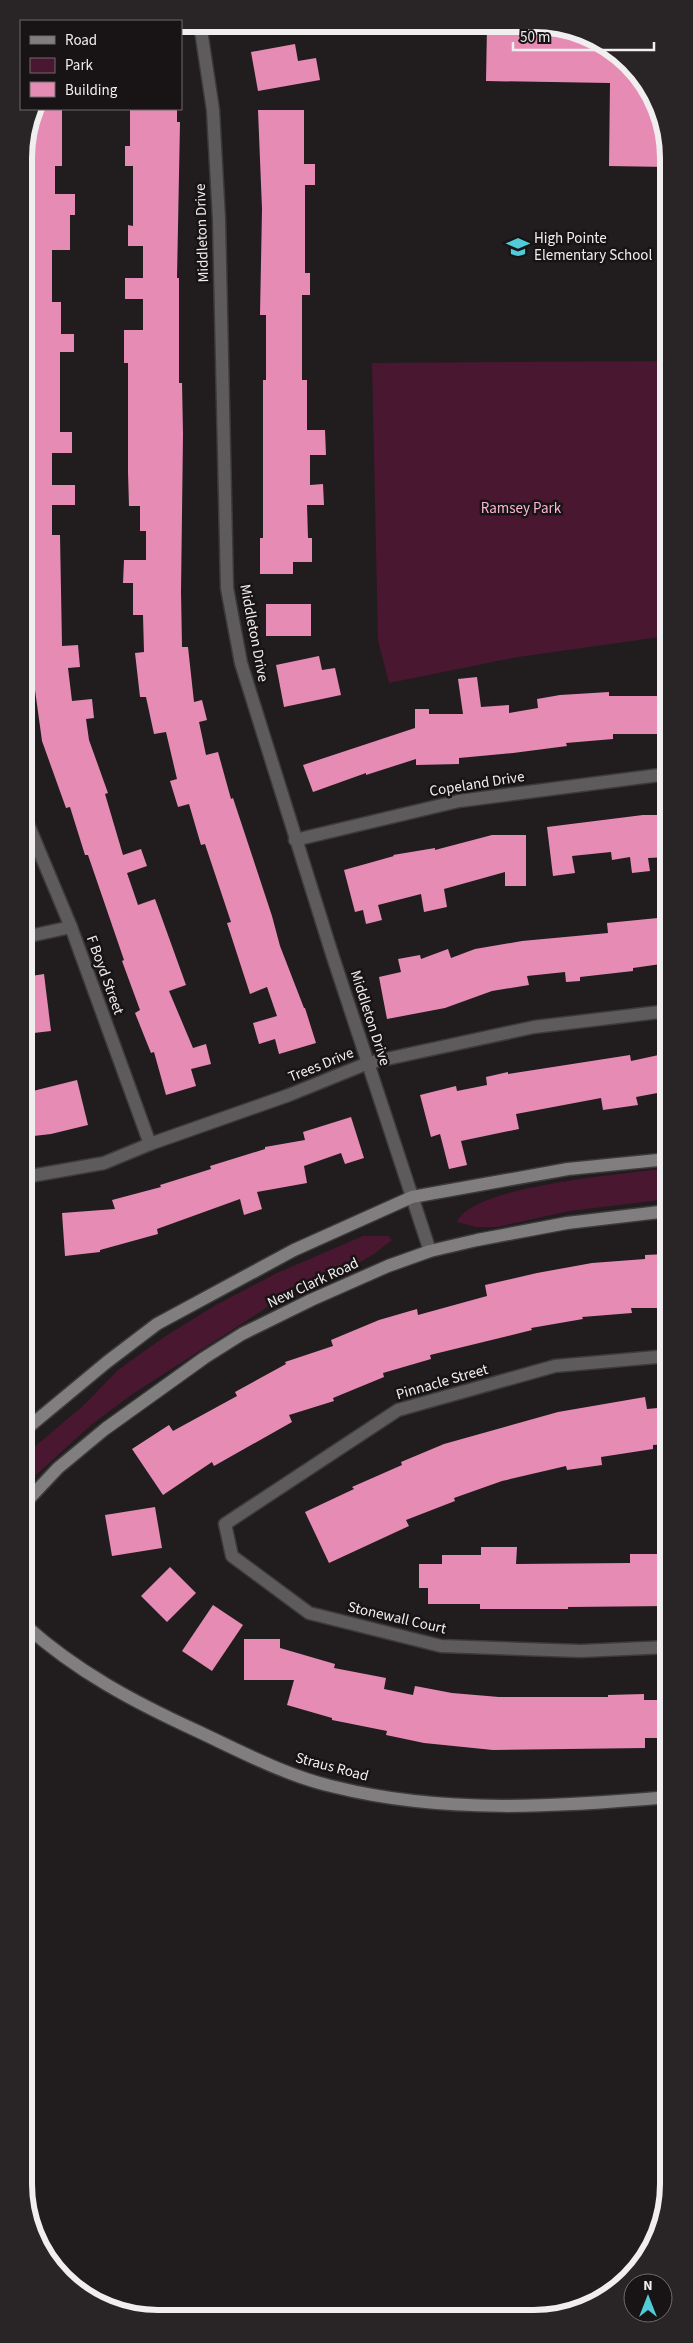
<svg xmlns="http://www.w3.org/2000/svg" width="693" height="2343" viewBox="0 0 693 2343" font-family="'Source Sans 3',sans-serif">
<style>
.green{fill:#491730}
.building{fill:#e68cb4}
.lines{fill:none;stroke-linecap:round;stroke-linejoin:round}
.street-casing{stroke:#3e3a3b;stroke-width:15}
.secondary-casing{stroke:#3e3a3b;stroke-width:15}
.street{stroke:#5d5b5c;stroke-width:12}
.secondary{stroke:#817e7f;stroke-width:12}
.labels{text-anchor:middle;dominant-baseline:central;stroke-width:5;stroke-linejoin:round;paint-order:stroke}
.street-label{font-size:15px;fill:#f1eeef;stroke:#181415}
.poi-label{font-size:15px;fill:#f1eeef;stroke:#181415;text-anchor:start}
.park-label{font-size:15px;fill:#fcb6d4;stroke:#181415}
.rim{fill:none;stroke:#f1eeef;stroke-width:6}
</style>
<rect width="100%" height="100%" fill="#211d1e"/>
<g class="green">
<polygon points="667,361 667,636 518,657 389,683 378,640 372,363"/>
<path d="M668 1168V1199L570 1211 497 1227H476L457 1222C472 1185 629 1174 668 1168Z"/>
<polygon points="363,1236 388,1236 392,1240 374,1254 362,1261 293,1289 260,1312 131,1395 91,1425 25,1485 25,1455 85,1404 118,1370 164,1337 216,1305 277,1273"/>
</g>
<g class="building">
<polygon points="487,26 561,26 630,63 667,132 667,167 609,166 610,83 486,81"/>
<polygon points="295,44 298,61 316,58 320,80 258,91 251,52"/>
<polygon points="34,109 62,109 62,166 55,166 55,194 75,194 75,215 70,215 70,250 52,250 52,302 61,302 61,334 74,334 74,352 60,352 60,432 72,432 72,453 52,453 52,485 75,485 75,505 52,505 52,535 60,535 62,646 78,645 80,667 68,668 72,701 92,699 94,718 86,719 89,740 108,793 105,794 123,855 141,849 147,866 127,873 138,905 155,899 186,985 169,991 193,1048 206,1044 211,1064 191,1069 196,1086 166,1095 154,1052 151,1053 135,1013 140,1010 122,961 124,960 88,855 85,855 70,807 66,808 42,741 35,690 31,690 25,623 24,150"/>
<polygon points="130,109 177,109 177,122 180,122 177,278 179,278 179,383 182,383 183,434 181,592 182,647 188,647 194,702 202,700 207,720 199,722 206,755 218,752 231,799 233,798 272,916 280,946 304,1008 305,1008 316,1043 279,1054 275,1039 259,1044 253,1023 277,1016 267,987 250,994 227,923 231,922 205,844 201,845 189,804 178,807 170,781 177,779 166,732 154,734 146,697 140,697 135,653 144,652 143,615 133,615 133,583 123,583 124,560 146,560 146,531 140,531 140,506 129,506 128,472 128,363 124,363 124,330 143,330 143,299 125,299 125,278 143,278 143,246 128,246 128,225 133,226 133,166 125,166 125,146 130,146"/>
<polygon points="258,110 304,110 304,164 315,164 315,185 305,185 305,273 310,273 310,295 302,295 302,380 307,380 307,430 325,430 326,455 310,455 310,485 323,484 324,505 307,505 308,538 312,538 312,562 293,562 293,574 260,574 260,538 263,538 263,380 266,380 266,315 260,315 262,209"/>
<rect x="266" y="604" width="45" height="32"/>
<polygon points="319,656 322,670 335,668 341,695 284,707 276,665"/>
<polygon points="477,677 481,707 509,705 509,713 538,708 537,699 560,695 609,692 609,696 667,696 667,734 613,734 613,739 566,743 567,746 513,753 459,758 459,764 416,765 416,759 366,775 366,773 313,792 303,765 415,728 415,709 429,709 429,714 463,714 458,679"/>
<polygon points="643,815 667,815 668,857 648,858 650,871 632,873 630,857 612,860 611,852 572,856 575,873 553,876 547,827"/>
<polygon points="492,835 526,835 526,886 505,886 505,872 444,889 447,907 424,912 421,894 378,905 382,920 366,924 363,910 355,912 344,870 394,856 393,855 435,848 435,850"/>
<polygon points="668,917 668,963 633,968 633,971 580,977 580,981 566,982 565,972 527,976 529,985 492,991 445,1008 387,1019 379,977 401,972 398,959 420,955 421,959 448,949 451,958 475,949 522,941 608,933 607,923"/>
<polygon points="44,974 51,1031 25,1034 25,977"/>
<polygon points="668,1053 668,1091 636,1097 638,1105 603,1110 601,1098 516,1114 519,1129 461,1141 467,1165 449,1169 440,1134 431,1137 420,1095 456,1086 457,1091 487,1085 486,1077 508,1072 508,1074 630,1055 631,1061"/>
<polygon points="77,1080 88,1125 51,1134 25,1137 25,1093"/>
<polygon points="351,1117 364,1158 345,1164 341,1153 304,1166 307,1183 257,1192 262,1209 244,1215 240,1199 157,1229 158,1234 100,1250 100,1252 65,1256 62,1213 115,1209 112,1200 161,1187 160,1185 211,1169 210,1166 265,1149 265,1147 305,1140 303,1132"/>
<polygon points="668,1254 668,1308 631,1308 632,1313 582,1317 583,1319 531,1328 532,1330 430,1355 431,1359 383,1373 384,1377 333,1398 334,1401 289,1415 292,1422 214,1466 212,1462 163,1495 132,1449 169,1425 173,1431 237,1396 235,1392 286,1364 285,1362 333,1346 331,1340 379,1320 417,1309 418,1315 487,1296 485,1285 537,1273 592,1263 645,1259 645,1255"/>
<polygon points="645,1397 647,1409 668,1407 668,1444 653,1445 653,1449 601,1457 602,1465 567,1470 566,1466 502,1481 454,1498 455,1501 406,1520 409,1526 329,1563 305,1512 354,1489 352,1487 402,1465 401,1462 444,1444 558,1412"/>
<polygon points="155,1507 162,1548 112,1556 105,1515"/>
<polygon points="481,1547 517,1547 516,1564 630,1563 630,1554 668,1554 668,1606 568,1607 568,1609 480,1609 480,1604 428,1604 428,1588 419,1588 419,1564 442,1564 442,1555 481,1555"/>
<polygon points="170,1567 196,1593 167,1622 141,1596"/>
<polygon points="213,1605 243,1625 212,1671 182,1651"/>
<polygon points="244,1639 280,1639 280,1648 335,1664 334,1668 386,1678 384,1689 413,1695 415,1686 452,1693 499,1697 608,1697 608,1695 644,1694 644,1700 668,1700 668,1738 645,1738 645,1748 493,1750 424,1743 386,1735 387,1731 332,1720 332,1718 287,1705 294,1680 244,1680"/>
</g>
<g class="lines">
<defs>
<g id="street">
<polyline points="200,24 213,110 219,220 227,588 241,663 332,954 430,1251"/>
<polyline points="25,817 71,927 150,1144"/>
<polyline points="295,840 459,801 667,774"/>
<polyline points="25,937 71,927"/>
<polyline points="25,1177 104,1163 150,1144 289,1095 368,1063 534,1027 668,1011"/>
<polyline points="668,1356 555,1366 398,1410 225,1524 232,1556 309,1613 441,1646 581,1651 668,1647"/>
</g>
<g id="secondary">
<polyline points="25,1430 107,1362 157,1324 294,1250 412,1197 568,1169 668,1159"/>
<polyline points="26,1502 58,1468 105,1429 204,1358 242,1334 311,1300 388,1266 430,1251 477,1240 567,1223 668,1211"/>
<path d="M26 1626C76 1671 134 1702 195 1730 240 1751 286 1776 335 1787 444 1814 557 1807 669 1797"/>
</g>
</defs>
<use href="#street" class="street-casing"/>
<use href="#secondary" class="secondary-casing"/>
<use href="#street" class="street"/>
<use href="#secondary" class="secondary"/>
</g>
<defs>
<symbol id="school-bare" viewBox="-9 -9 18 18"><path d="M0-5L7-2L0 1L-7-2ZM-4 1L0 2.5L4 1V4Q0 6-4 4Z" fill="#52cbd8" stroke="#181415" stroke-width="2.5" paint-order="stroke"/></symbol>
</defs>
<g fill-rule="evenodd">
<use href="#school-bare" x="502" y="231" width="32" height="32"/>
</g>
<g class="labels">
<g class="street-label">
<text transform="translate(202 233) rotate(-92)">Middleton Drive</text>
<text transform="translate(254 633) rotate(79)">Middleton Drive</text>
<text transform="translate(477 784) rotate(-9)">Copeland Drive</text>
<text transform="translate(105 975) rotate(70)">F Boyd Street</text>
<text transform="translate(370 1018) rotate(72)">Middleton Drive</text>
<text transform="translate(321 1065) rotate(-22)">Trees Drive</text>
<text transform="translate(313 1283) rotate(-25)">New Clark Road</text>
<text transform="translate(442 1382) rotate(-16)">Pinnacle Street</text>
<text transform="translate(397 1618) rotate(13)">Stonewall Court</text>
<text transform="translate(332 1767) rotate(15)">Straus Road</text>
</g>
<g class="poi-label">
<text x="534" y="238">High Pointe<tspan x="534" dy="17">Elementary School</tspan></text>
</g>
<g class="park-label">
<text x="521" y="508">Ramsey Park</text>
</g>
</g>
<path d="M0 0H693V2343H0ZM158 32H534A126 126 0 0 1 660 158V2184A126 126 0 0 1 534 2310H158A126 126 0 0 1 32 2184V158A126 126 0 0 1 158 32Z" fill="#292526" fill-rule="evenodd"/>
<path class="rim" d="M158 32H534A126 126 0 0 1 660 158V2184A126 126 0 0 1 534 2310H158A126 126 0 0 1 32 2184V158A126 126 0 0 1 158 32Z"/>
<rect x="20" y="20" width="162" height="90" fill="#181415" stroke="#6f6b6c"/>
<rect x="30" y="36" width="25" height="8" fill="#817e7f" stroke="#6f6b6c"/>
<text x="65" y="45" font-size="15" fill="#f1eeef">Road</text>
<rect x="30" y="58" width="25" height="15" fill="#491730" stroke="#6f6b6c"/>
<text x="65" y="70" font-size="15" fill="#f1eeef">Park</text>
<rect x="30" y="82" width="25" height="15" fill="#e68cb4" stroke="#6f6b6c"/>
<text x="65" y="95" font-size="15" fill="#f1eeef">Building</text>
<g transform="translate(648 2298)"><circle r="24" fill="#181415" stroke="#6f6b6c"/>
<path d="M0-4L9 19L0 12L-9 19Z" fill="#52cbd8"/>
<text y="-8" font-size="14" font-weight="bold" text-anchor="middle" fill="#f1eeef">N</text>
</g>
<path d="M513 42v8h141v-8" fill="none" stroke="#f1eeef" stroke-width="2.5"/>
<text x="520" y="42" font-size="15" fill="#f1eeef" stroke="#181415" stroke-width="4" paint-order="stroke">50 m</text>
</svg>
